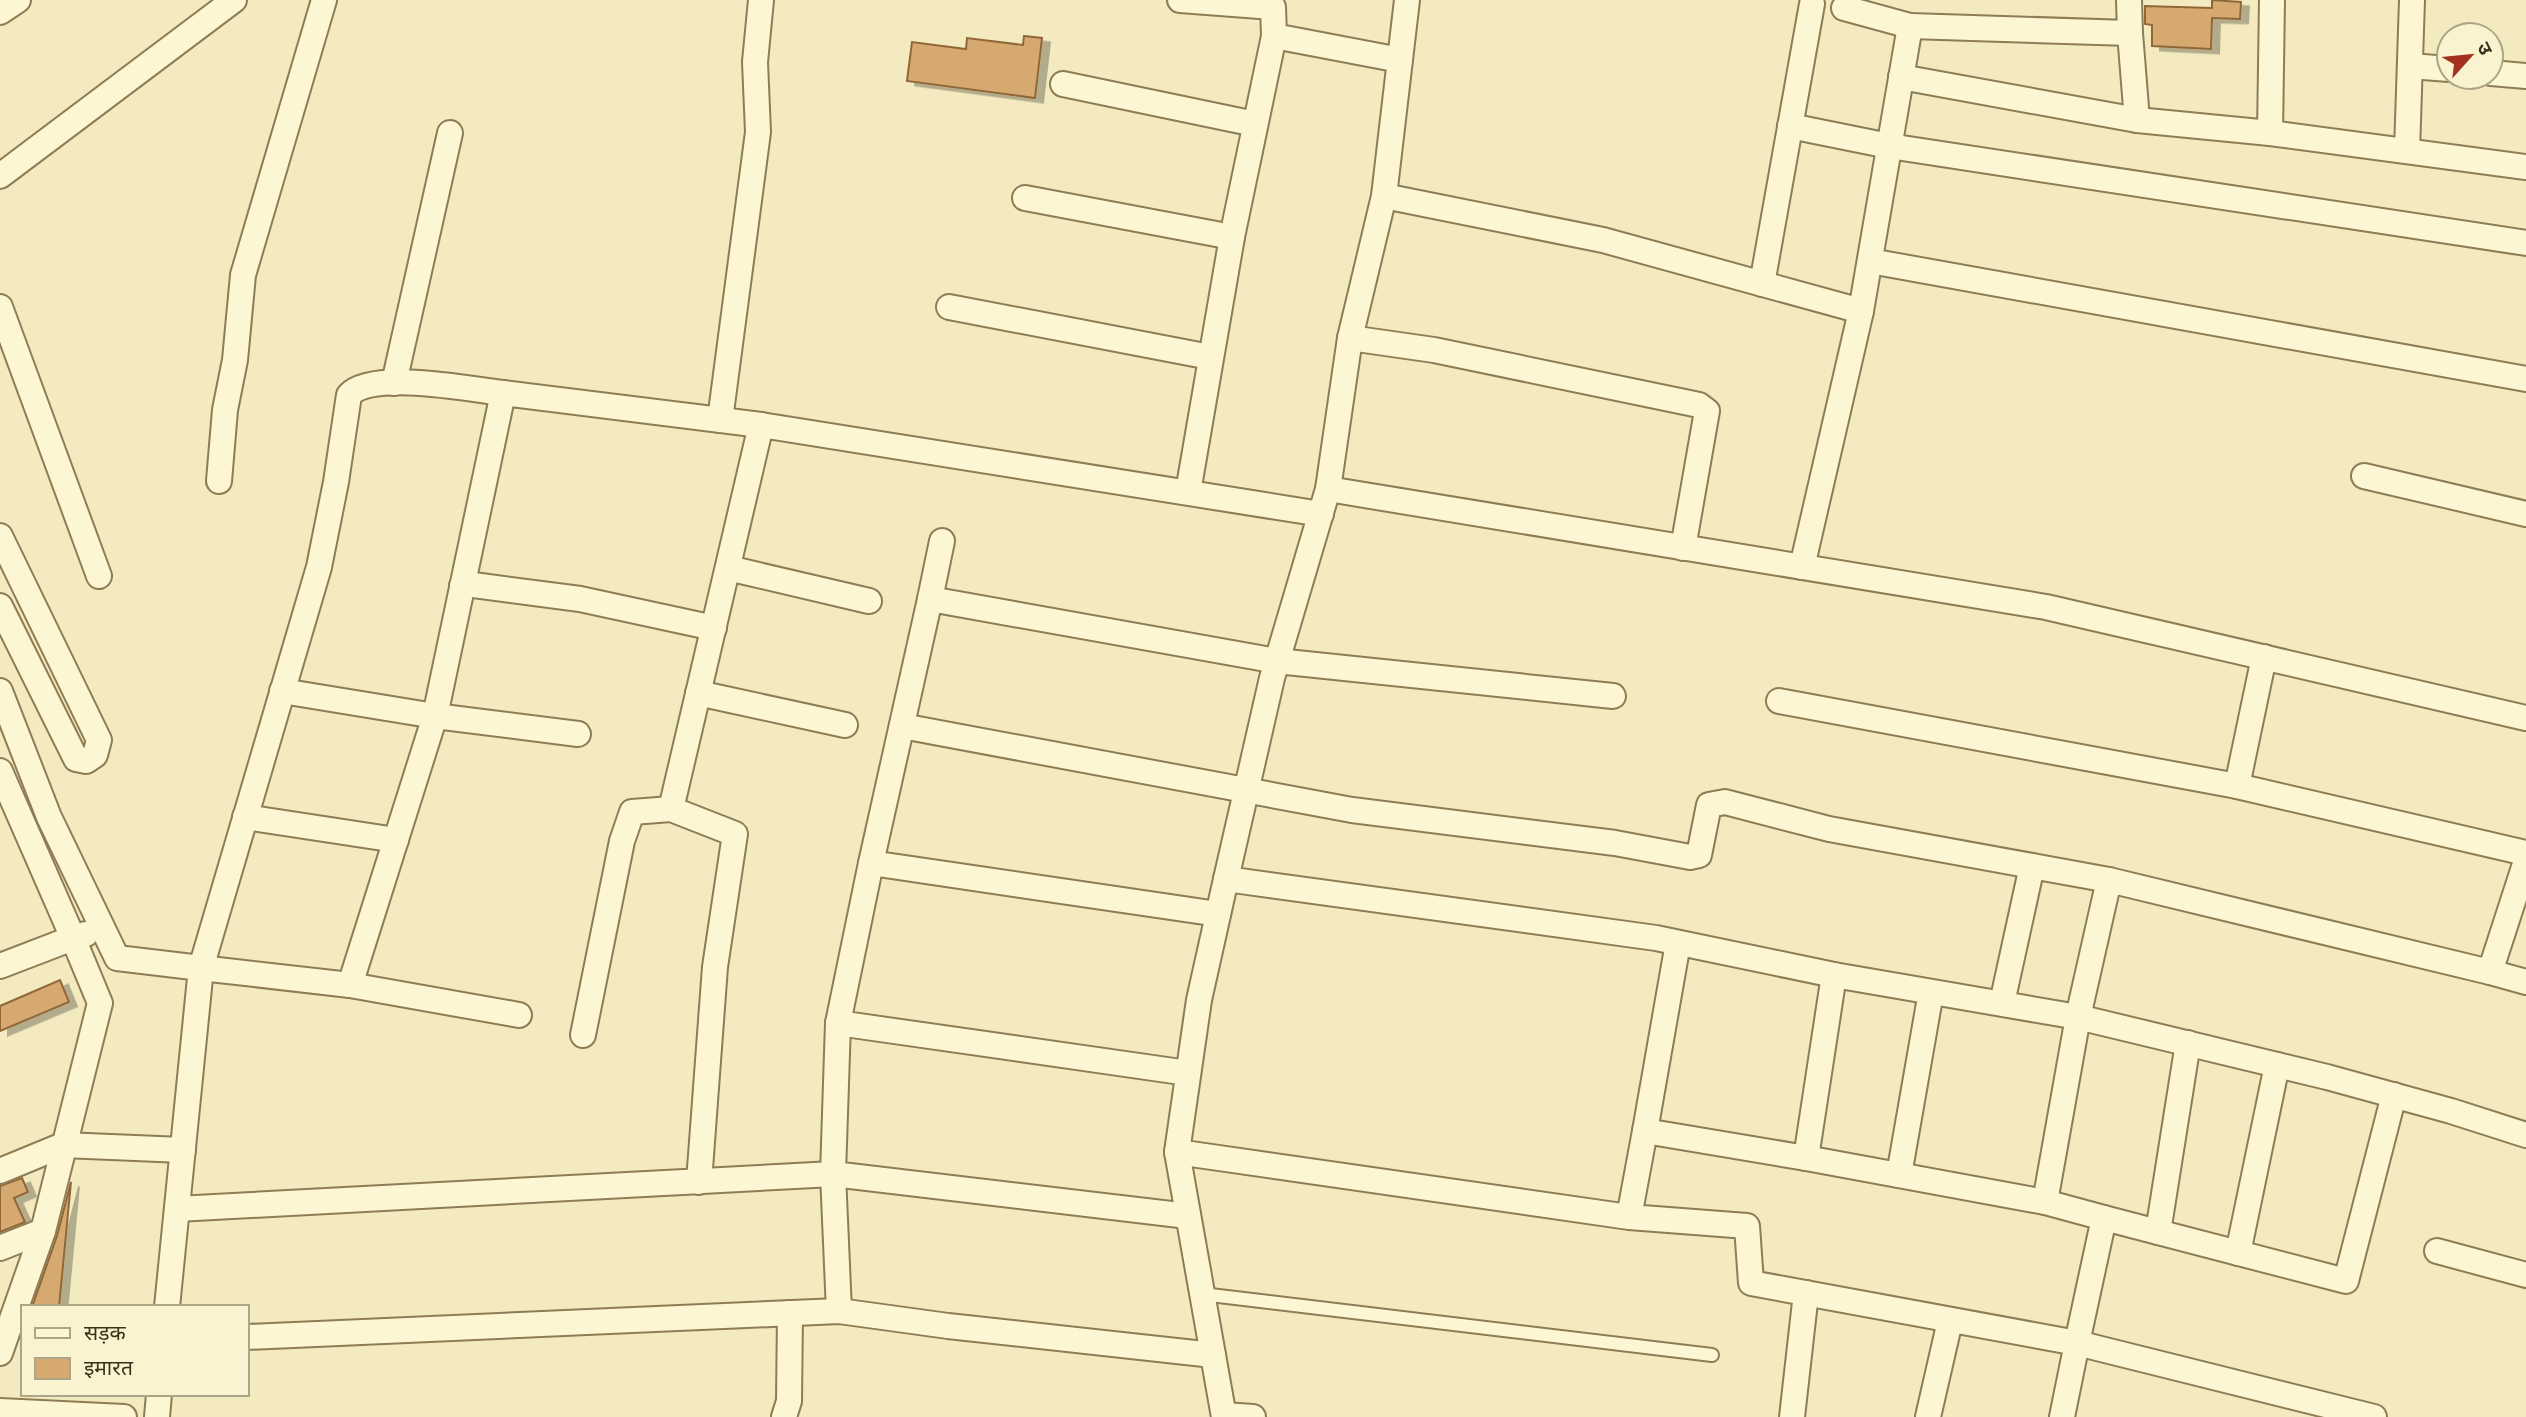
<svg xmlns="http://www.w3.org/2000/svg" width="2526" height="1417" viewBox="0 0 2526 1417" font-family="Georgia,'Noto Sans Devanagari',serif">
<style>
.building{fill:#d6a970;stroke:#906738;stroke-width:2;filter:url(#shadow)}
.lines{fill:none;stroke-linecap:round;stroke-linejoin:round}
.service-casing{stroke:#8e7c55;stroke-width:16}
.minor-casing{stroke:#8e7c55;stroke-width:28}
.service{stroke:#fdf6d3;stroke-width:12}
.minor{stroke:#fdf6d3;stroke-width:24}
</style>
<defs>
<filter id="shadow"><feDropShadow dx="8" dy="4.5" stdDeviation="0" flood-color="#0004"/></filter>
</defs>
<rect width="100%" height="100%" fill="#f3ebbf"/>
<g class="building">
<polygon points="2212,0 2241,2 2240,19 2212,18 2211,49 2152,46 2152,25 2145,24 2145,6 2212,8"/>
<polygon points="1024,36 1042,38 1035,98 907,81 912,42 966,49 967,38 1023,45"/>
<polygon points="60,980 69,1002 0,1031 0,1006"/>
<polygon points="22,1178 28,1192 14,1198 25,1222 0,1232 0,1186"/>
<polygon points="71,1182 59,1307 32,1307 57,1236"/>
</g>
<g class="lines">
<defs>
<polyline id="service" points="1202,1294 1712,1355"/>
<g id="minor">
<polyline points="1180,0 1273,7 1274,36 1400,60"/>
<polyline points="1844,8 1910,26 1861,311"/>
<polyline points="0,12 18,0"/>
<polyline points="1910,26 2130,33 2129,0"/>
<polyline points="2130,33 2137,120"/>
<polyline points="2410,66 2449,69"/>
<polyline points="2491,73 2526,76"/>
<polyline points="1901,77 2137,120 2270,133 2526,167"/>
<polyline points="1063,84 1255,124"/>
<polyline points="1790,126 1889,146 2526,243"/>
<polyline points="2270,133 2272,0"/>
<polyline points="2407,151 2412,0"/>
<polyline points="0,176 234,0"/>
<polyline points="1384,196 1603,240 1861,311 1802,567"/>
<polyline points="1025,198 1232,237"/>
<polyline points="1870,261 2526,379"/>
<polyline points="1762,284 1812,4"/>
<polyline points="0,307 99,576"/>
<polyline points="949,307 1210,357"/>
<polyline points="1350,338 1434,350 1699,405 1707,411 1683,548"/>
<polyline points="394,383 450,133"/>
<path d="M503 393C470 389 372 370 349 395L336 482 319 567 201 968 350 985 519 1015"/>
<polyline points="720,420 758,132 755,62 761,0"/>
<polyline points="2364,476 2526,514"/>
<polyline points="219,481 225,410 235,360 243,275 324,0"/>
<polyline points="1328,489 2046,607 2526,718"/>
<polyline points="1188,492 1232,237 1274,36"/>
<polyline points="0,536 99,740 95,755 86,761 76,759 0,606"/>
<polyline points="728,568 869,601"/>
<polyline points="462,586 466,584 580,599 714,628"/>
<polyline points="930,599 942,541"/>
<polyline points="2264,657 2237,786 2526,853"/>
<polyline points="0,691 49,817 117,958 201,968 167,1307"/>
<polyline points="282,691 435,716 350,985"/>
<polyline points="698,693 845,725"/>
<polyline points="1779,701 2237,786"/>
<polyline points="902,726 1352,810 1615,843 1690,857 1699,855 1709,805 1725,802 1829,829 2109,880 2078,1017 2045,1202"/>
<polyline points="578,734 435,716 503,393 761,425"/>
<polyline points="0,771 73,938 86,934"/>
<polyline points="671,809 761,425 1321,514"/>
<polyline points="245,817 396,840"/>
<polyline points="871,863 838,1023 1188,1073"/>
<polyline points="1226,879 1656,938 1834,975 2078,1017 2327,1077 2451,1111 2526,1135"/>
<polyline points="2109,880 2490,972 2526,861"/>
<polyline points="1218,914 871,863 930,599 1277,661 1613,696"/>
<polyline points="0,966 73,938 100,1003 43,1231 0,1353"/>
<polyline points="2490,972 2526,982"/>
<polyline points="2002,1003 2032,866"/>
<polyline points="838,1023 833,1174 1188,1216"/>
<polyline points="583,1035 622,841 632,812 671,809 735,834 715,967 699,1182"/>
<polyline points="1645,1131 1678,943"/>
<polyline points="1177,1152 1629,1217 1747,1226 1751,1283 2077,1343 2104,1218 2045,1202 1806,1158 1645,1131 1629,1217"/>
<polyline points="1806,1158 1834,975"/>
<polyline points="0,1171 63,1145 183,1150"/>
<polyline points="1899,1175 1931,992"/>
<polyline points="177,1209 833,1174 839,1311"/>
<polyline points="2104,1218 2346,1281 2394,1095"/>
<polyline points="2158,1232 2188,1043"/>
<polyline points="0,1248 43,1231"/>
<polyline points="2437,1251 2526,1275"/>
<polyline points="2238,1253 2277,1065"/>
<polyline points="247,1337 839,1311 948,1326 1213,1355"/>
<polyline points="0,1411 124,1417"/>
<polyline points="1224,1415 1253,1417"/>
<polyline points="157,1417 159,1394"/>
<polyline points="784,1417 789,1401 790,1313"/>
<polyline points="1224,1417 1177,1152 1199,1000 1226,879 1272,678 1328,489 1350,338 1384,196 1407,0"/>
<polyline points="1792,1417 1806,1293"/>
<polyline points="1928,1417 1950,1321"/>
<polyline points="2062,1417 2077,1343 2374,1417"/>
</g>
</defs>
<use href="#service" class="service-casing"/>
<use href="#minor" class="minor-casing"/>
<use href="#service" class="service"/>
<use href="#minor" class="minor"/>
</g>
<rect x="21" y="1305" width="228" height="91" fill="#f9f3cf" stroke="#ada587" stroke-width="2"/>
<rect x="35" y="1328" width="35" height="10" fill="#fdf6d3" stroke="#ada587" stroke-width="2"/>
<text x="84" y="1340" font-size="21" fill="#3c301b">सड़क</text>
<rect x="35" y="1358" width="35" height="21" fill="#d6a970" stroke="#ada587" stroke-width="2"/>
<text x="84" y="1375" font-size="21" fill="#3c301b">इमारत</text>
<g transform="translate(2470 56) rotate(63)"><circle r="33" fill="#f9f3cf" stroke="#ada587" stroke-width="2"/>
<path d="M0-5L12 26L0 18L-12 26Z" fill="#a4301e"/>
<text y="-10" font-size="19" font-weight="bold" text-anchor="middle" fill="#3c301b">उ</text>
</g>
</svg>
